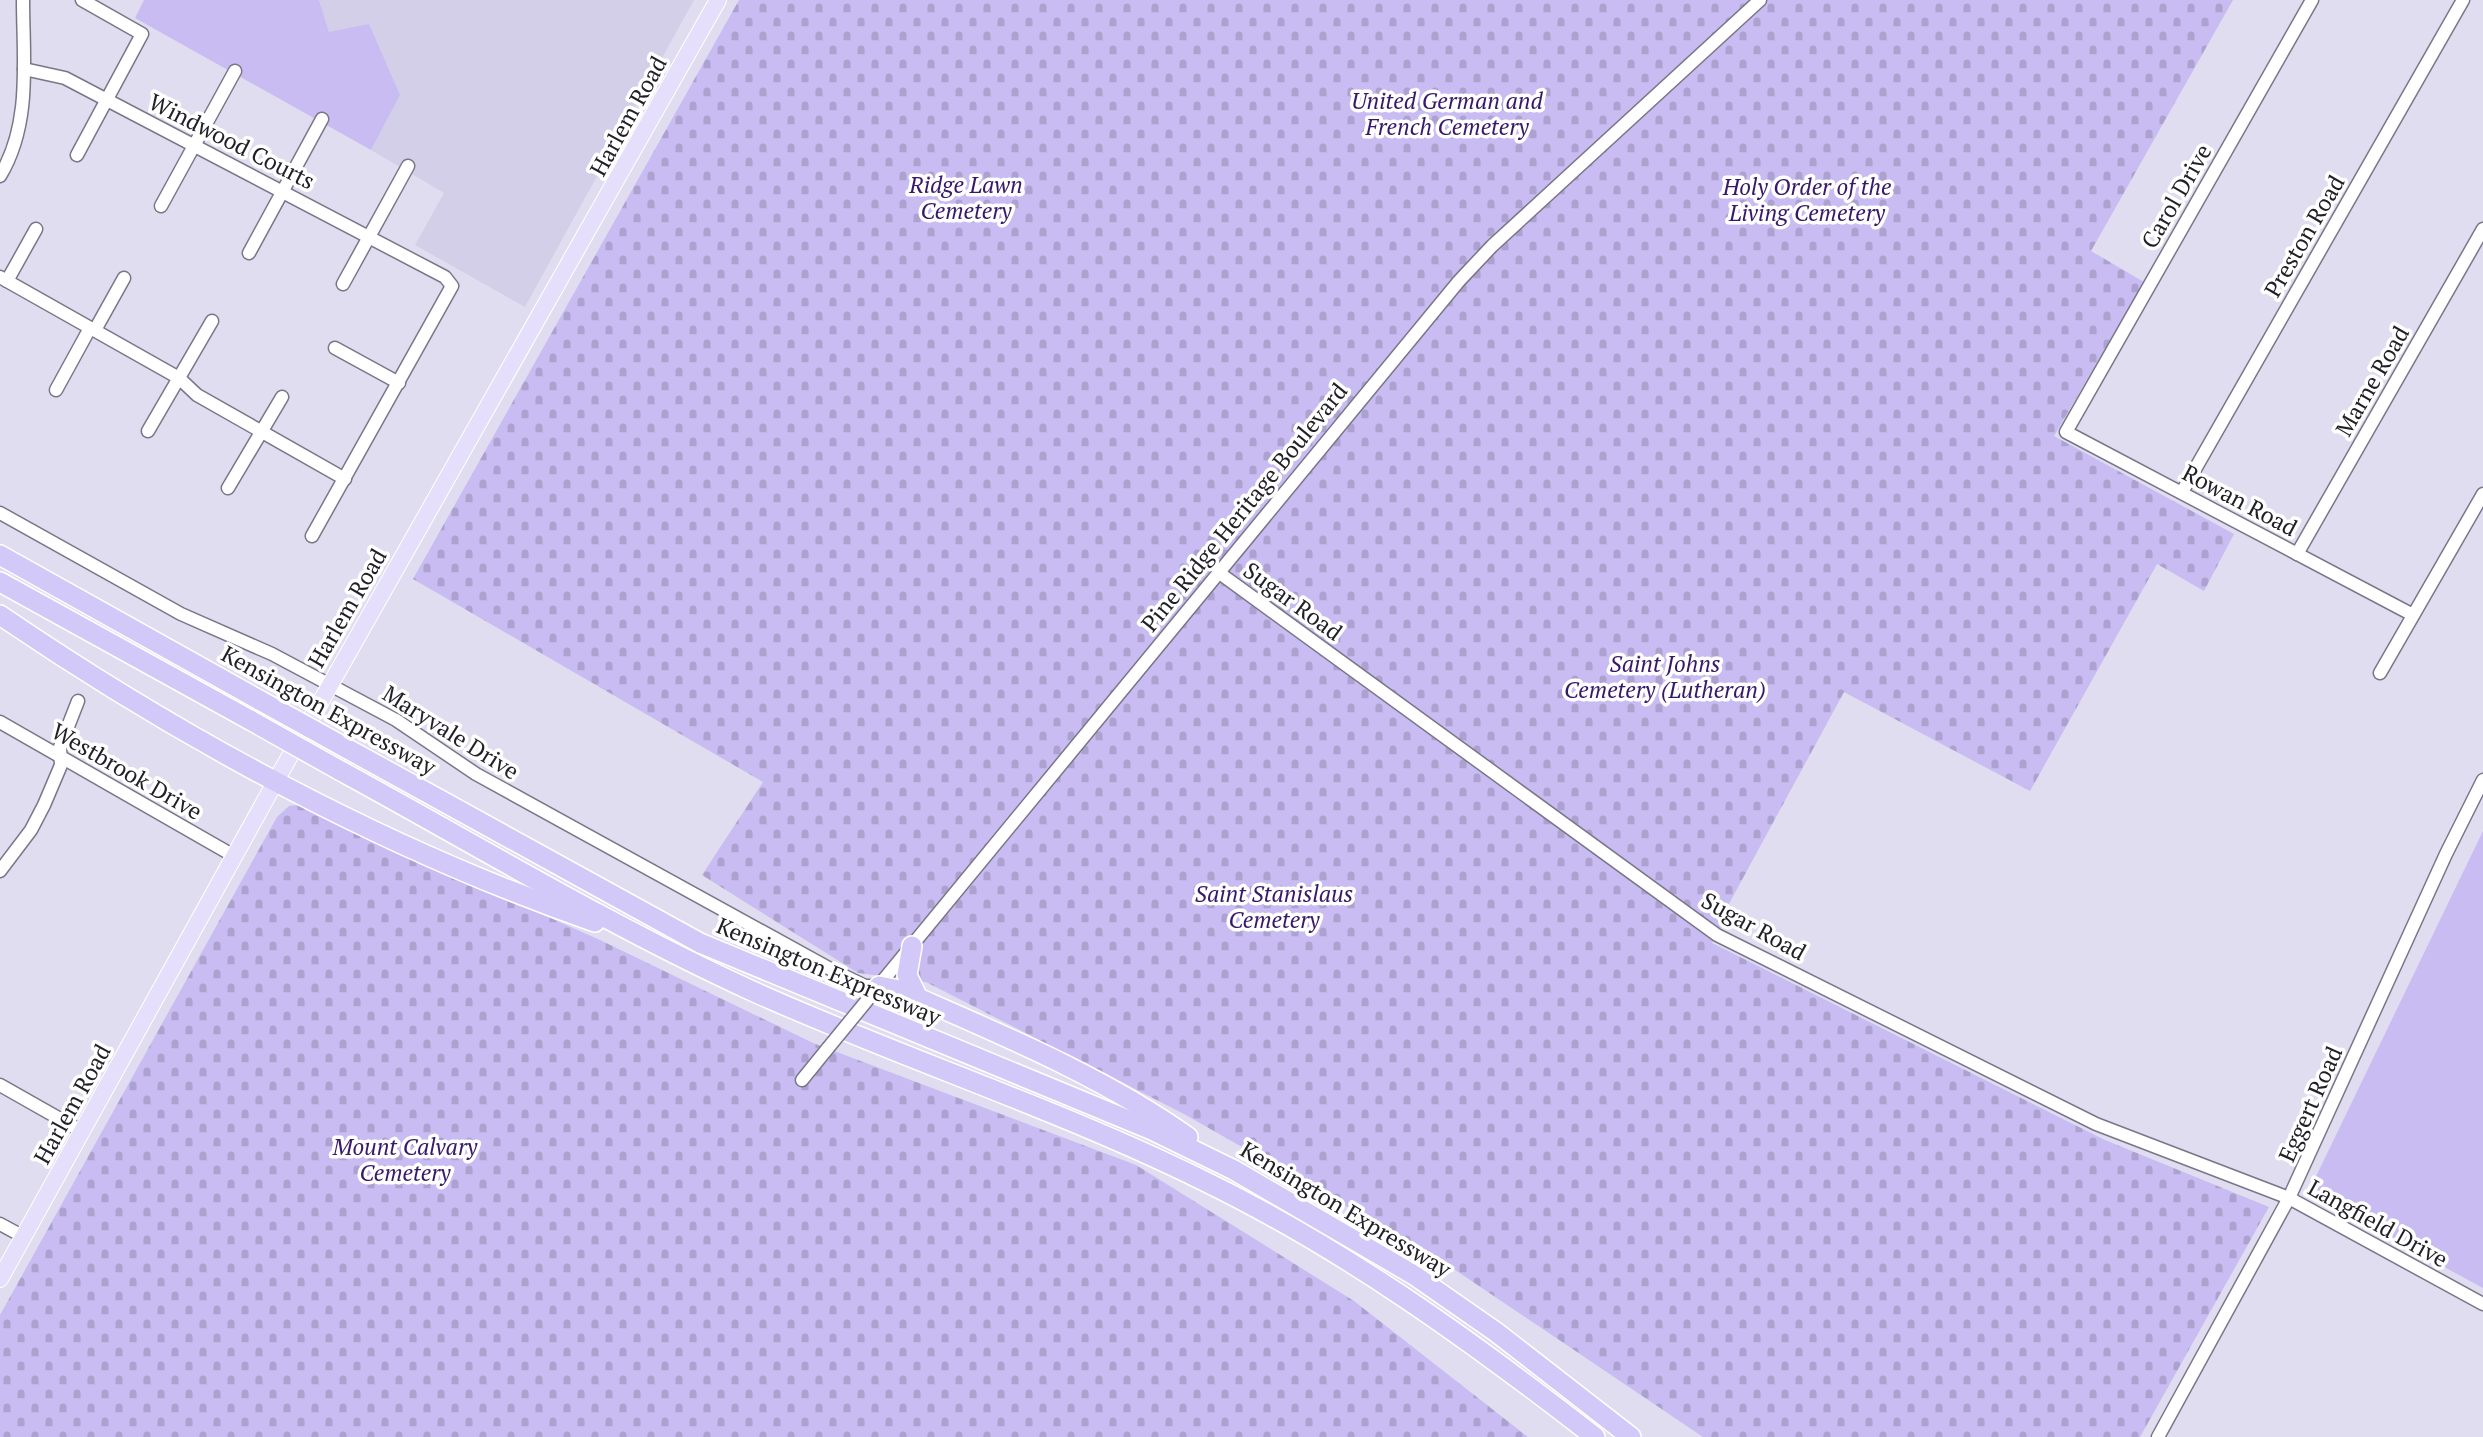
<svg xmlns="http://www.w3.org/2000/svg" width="2483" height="1437" viewBox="0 0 2483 1437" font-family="'PT Serif',serif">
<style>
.built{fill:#d4cfe9}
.grass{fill:#c8bcf2}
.cemetery{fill:url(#cemetery-stones)}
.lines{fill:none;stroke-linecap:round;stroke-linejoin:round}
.minor-casing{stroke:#7a7688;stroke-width:15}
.major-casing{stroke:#fff;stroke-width:18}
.highway-casing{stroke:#fff;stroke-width:22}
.minor{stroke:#fff;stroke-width:12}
.major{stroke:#e5dffb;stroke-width:16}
.highway{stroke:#d3c9f9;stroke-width:19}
.minor-bridge-casing{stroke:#7a7688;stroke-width:15;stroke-linecap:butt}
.highway-bridge-casing{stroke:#fff;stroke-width:22;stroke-linecap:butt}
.minor-bridge{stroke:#fff;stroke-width:12}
.highway-bridge{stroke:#d3c9f9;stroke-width:19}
.labels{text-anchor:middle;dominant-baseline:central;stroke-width:7;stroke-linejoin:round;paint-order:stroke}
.park-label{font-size:23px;font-style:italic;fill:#371869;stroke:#fff}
.street-label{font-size:23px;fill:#201f26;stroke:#fff}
</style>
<defs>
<pattern id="cemetery-stones" width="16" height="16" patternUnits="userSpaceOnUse" patternTransform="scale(1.75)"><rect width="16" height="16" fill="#c8bcf2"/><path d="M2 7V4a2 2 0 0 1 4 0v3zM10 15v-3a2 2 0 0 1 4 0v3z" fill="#aca1cf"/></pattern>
</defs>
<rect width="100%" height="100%" fill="#e0ddf0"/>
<polygon class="built" points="319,0 694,0 525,307 415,245 444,193 371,150 400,95 329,32"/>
<g class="grass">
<polygon points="144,0 319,0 329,32 369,24 400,95 371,150 135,18"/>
<polygon points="2483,831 2483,1288 2308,1193"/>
</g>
<g class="cemetery">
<polygon points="739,0 2233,0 2091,251 2144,282 2054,436 2234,534 2204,591 2157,564 2030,791 1844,692 1724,913 1724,922 1712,943 2105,1140 2269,1207 2140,1437 1703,1437 1439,1259 1184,1114 926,982 858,973 702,875 763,782 413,579"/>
<polygon points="297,805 602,941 813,1043 1136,1165 1354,1301 1528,1437 0,1437 0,1315 277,817 289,806"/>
</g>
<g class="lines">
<defs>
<g id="minor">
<polyline points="2312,0 2066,432 2413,615"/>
<polyline points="24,69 65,78 445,277 452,286 312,536"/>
<polyline points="77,155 142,34 82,0"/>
<path d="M0 176C32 123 23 59 23 0"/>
<polyline points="161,206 235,71"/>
<polyline points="249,253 322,119"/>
<polyline points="0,277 179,378 197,395 345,479"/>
<polyline points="7,281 36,229"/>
<polyline points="343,284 408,166"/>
<polyline points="95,330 124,278"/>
<polyline points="335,348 399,383"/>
<polyline points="56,390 90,328"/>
<polyline points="148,431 212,321"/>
<polyline points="228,488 282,397"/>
<polyline points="2182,492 2463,0"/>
<polyline points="0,513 181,614 272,654 396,720 476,774 834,971 865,986 879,986"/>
<polyline points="2297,554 2483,229"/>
<polyline points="1218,572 1717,935 2096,1124 2289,1198 2483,1304"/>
<polyline points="2380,673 2483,494"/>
<polyline points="0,722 234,856"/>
<polyline points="0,871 31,830 44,805 61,765 60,747 78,701"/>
<polyline points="876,989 1459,281 1492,246 1760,0"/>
<polyline points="802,1080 828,1048"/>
<polyline points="0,1085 83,1132"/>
<polyline points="0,1224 24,1237"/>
<polyline points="2158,1437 2289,1198 2446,854 2483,780"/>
</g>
<polyline id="major" points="0,1279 282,770 718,0"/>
<g id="highway">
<polyline points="0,555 261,701"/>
<polyline points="0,582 250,720"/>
<path d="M0 615C182 739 387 850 595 922"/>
<polyline points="346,748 700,943 1152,1130 1234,1170 1414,1275 1496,1332 1631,1437"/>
<path d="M339 770C475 844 608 925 750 990 898 1057 1053 1107 1200 1179 1343 1248 1470 1340 1595 1437"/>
<polyline points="912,946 907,975 918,998"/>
<path d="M879 986 900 990C997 1033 1101 1075 1188 1137"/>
</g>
</defs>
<use href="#minor" class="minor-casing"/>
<use href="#major" class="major-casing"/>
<use href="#highway" class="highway-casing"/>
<use href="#minor" class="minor"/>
<use href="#major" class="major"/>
<use href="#highway" class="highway"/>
<defs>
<polyline id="minor-bridge" points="828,1048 869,998"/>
<g id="highway-bridge">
<polyline points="261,701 346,748"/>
<polyline points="250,720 339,770"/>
</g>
</defs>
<use href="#minor-bridge" class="minor-bridge-casing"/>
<use href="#highway-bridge" class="highway-bridge-casing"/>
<use href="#minor-bridge" class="minor-bridge"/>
<use href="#highway-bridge" class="highway-bridge"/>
</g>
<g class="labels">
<g class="park-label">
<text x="1447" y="100">United German and<tspan x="1447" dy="26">French Cemetery</tspan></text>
<text x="966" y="184">Ridge Lawn<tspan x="966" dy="26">Cemetery</tspan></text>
<text x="1807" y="186">Holy Order of the<tspan x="1807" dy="26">Living Cemetery</tspan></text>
<text x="1665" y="663">Saint Johns<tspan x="1665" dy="26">Cemetery (Lutheran)</tspan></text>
<text x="1274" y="893">Saint Stanislaus<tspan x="1274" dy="26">Cemetery</tspan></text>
<text x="405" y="1146">Mount Calvary<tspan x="405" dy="26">Cemetery</tspan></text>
</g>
<g class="street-label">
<text transform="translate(628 116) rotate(-61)">Harlem Road</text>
<text transform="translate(232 141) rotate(27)">Windwood Courts</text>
<text transform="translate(2176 196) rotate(-60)">Carol Drive</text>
<text transform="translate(2304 236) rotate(-60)">Preston Road</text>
<text transform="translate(2372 381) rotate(-60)">Marne Road</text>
<text transform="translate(2240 500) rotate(28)">Rowan Road</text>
<text transform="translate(1244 507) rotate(-51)">Pine Ridge Heritage Boulevard</text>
<text transform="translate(1293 601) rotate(36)">Sugar Road</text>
<text transform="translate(347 608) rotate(-60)">Harlem Road</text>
<text transform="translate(329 710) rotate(29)">Kensington Expressway</text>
<text transform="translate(451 732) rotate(32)">Maryvale Drive</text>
<text transform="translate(127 771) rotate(30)">Westbrook Drive</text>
<text transform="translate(1754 926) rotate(29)">Sugar Road</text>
<text transform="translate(829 971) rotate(23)">Kensington Expressway</text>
<text transform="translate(72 1104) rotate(-61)">Harlem Road</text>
<text transform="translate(2310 1104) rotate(-66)">Eggert Road</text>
<text transform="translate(1346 1209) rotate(31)">Kensington Expressway</text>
<text transform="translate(2378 1223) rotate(29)">Langfield Drive</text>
</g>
</g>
</svg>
